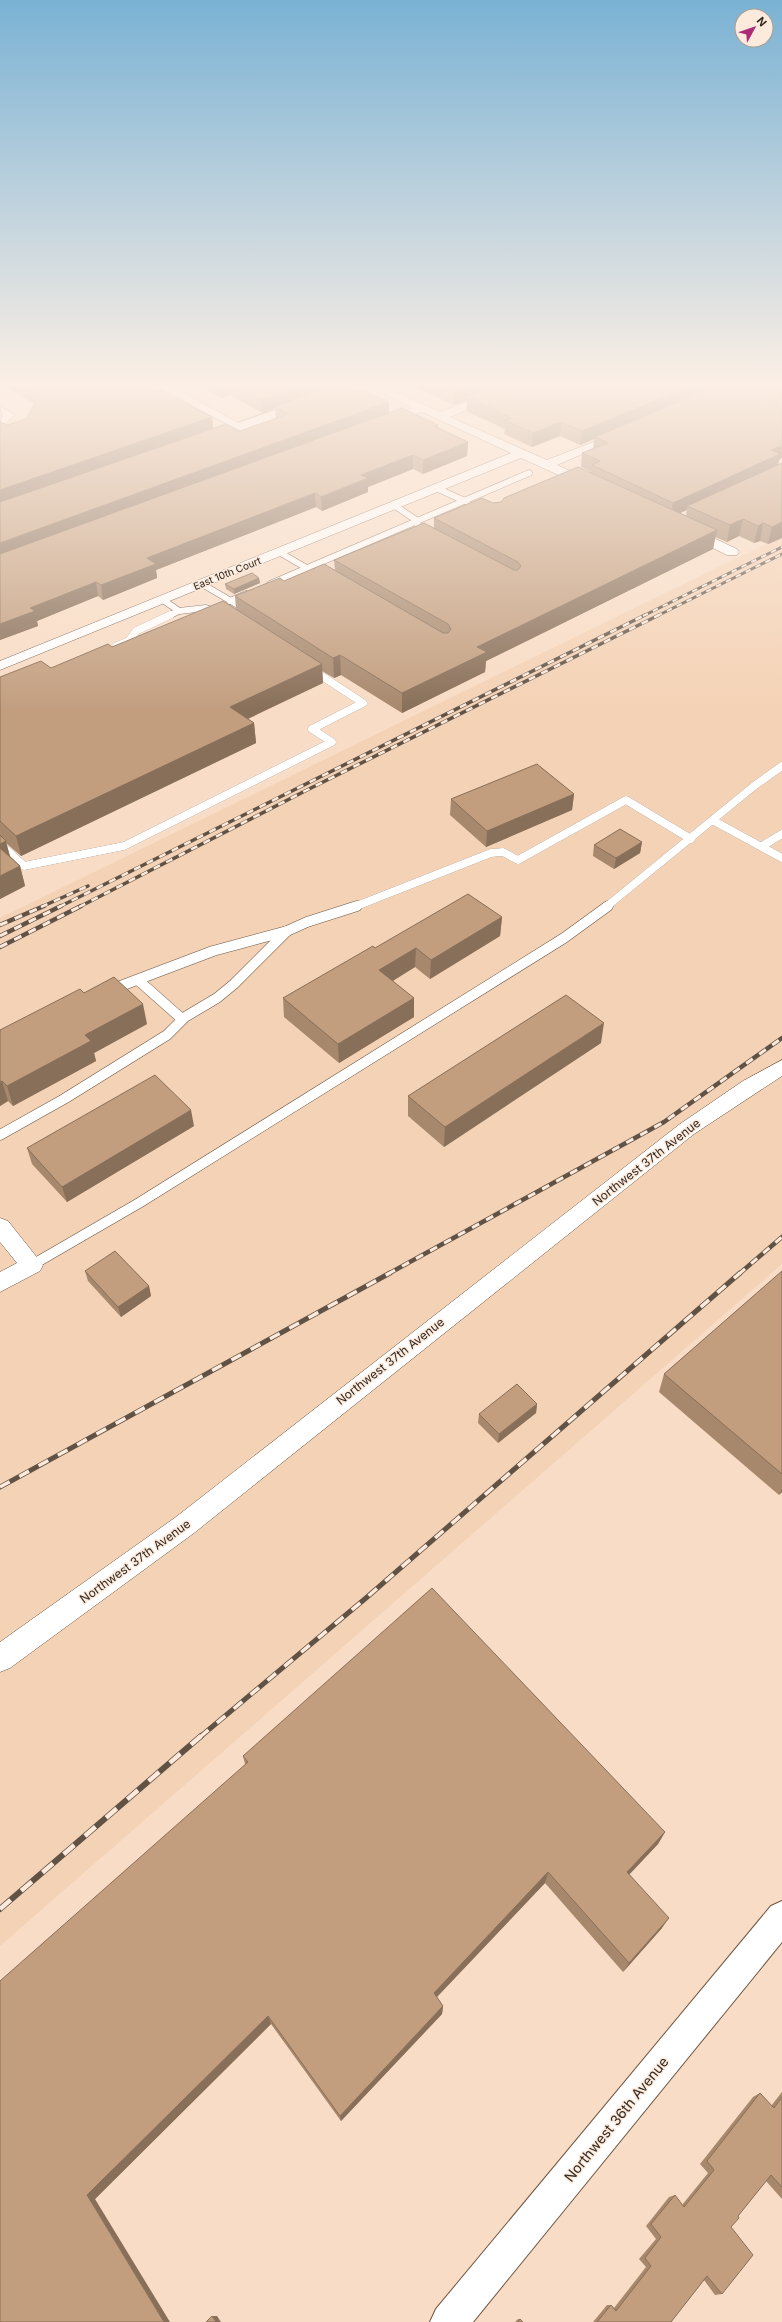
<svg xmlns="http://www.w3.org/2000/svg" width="782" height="2322" viewBox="0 0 782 2322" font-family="Inter,sans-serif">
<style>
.built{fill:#f4d2b5}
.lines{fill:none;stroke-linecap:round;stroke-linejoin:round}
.service-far2-casing{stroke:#6e5642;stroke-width:7}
.service-far1-casing{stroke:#6e5642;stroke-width:8}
.service-casing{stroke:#6e5642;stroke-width:11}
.minor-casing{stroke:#6e5642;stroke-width:1}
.tertiary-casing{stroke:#6e5642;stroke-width:2}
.service-far2{stroke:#fff;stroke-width:6}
.service-far1{stroke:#fff;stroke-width:8}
.service{stroke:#fff;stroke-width:10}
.minor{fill:#fff;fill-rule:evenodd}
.tertiary{fill:#fff;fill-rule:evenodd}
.rail-far4-casing{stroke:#605245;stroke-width:3}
.rail-far3-casing{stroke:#605245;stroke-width:3.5}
.rail-far2-casing{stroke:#605245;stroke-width:4.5}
.rail-far1-casing{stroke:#605245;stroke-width:5}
.rail-casing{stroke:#605245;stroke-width:6}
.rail-far4{stroke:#fcebdd;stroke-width:2;stroke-dasharray:5.5;stroke-linecap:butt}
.rail-far3{stroke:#fcebdd;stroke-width:2.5;stroke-dasharray:7;stroke-linecap:butt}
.rail-far2{stroke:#fcebdd;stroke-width:3;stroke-dasharray:8;stroke-linecap:butt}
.rail-far1{stroke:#fcebdd;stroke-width:3.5;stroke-dasharray:11;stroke-linecap:butt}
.rail{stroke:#fcebdd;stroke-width:4.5;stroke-dasharray:14;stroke-linecap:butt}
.wall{fill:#a7886d;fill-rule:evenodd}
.shaded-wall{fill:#886f59}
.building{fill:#c29e7f;stroke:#886f59}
.labels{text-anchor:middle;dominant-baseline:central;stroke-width:3;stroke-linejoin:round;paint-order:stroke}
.far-street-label{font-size:10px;fill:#31271e;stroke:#fcebdd}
.street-label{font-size:12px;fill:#31271e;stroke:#fcebdd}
.near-street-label{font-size:14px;fill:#31271e;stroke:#fcebdd}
</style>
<rect width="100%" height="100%" fill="#f8dcc5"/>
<polygon class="built" points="782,536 782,1264 0,1946 0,918"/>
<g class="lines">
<defs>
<g id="service-far2">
<polyline points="436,488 467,502"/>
<polyline points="394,505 416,520 418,525"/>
<polyline points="279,552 310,570"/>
<polyline points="202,584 236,604"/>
<polyline points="270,584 529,473"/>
<polyline points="163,600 179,611 168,616"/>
<polyline points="230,601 246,594"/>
<polyline points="179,611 206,608 216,611"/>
</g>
<g id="service-far1">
<polyline points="117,646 129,641 136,631 170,615"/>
<polyline points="714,821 782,858"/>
<polyline points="0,844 24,866 124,846 332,742 312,729 363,703 311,669"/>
<polyline points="762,846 782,834"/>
<polyline points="354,907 491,853 503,852 518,860 626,800 691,839"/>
<polyline points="606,907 754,786 782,766"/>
</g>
<g id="service">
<polyline points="138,980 182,1019"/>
<polyline points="110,990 213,951 287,931 307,922 357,906"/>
<polyline points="0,1135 64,1099 167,1035 185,1017 217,998 234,984 287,931"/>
<polyline points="32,1265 139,1203 564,938 608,906"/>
</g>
<g id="minor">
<polygon points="155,385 169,385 244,426 238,429 234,428"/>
<polygon points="366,385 381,385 440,412 510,385 526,385 450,417 547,460 616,433 624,433 626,435 557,465 595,482 597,485 595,488 587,488 521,458 0,670 0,661 511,453 422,412 388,424 380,424 378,422 380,420 412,408"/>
<polygon points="0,406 15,415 4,425 0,426 2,415"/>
<polygon points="690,527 737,549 739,552 737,555 727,555 685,534 684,531"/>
<polygon points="782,1060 782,1076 694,1134 194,1533 10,1668 0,1672 0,1642 176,1517 680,1124 743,1081"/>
<polygon points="0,1218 8,1221 43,1265 40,1271 0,1292 0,1272 17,1263 0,1242"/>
</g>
<g id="tertiary">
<polygon points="337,385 352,385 334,398 211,441 207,442 201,438 203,435 326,392"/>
<polygon points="782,1901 782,1942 473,2322 430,2322 436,2309 771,1906"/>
</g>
</defs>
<use href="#service-far2" class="service-far2-casing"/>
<use href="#service-far1" class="service-far1-casing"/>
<use href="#service" class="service-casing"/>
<use href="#minor" class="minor-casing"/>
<use href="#tertiary" class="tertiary-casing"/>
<use href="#service-far2" class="service-far2"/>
<use href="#service-far1" class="service-far1"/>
<use href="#service" class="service"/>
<use href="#minor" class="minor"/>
<use href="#tertiary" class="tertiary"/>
<defs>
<g id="rail-far4">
<polyline points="643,616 782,547"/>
<polyline points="657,616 782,554"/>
</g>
<g id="rail-far3">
<polyline points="41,907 88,886"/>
<polyline points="59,907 645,615"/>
<polyline points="79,907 307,790 659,615"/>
</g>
<g id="rail-far2">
<polyline points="0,925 44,906"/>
<polyline points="0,936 61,906"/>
<polyline points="0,947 81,906"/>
<polyline points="388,1274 664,1122 782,1038"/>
<polyline points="739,1274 782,1237"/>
</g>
<g id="rail-far1">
<polyline points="0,1487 390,1273"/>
<polyline points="200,1737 366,1598 740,1273"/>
</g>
<polyline id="rail" points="0,1909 201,1736"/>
</defs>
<use href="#rail-far4" class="rail-far4-casing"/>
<use href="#rail-far3" class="rail-far3-casing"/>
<use href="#rail-far2" class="rail-far2-casing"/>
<use href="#rail-far1" class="rail-far1-casing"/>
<use href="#rail" class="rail-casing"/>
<use href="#rail-far4" class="rail-far4"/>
<use href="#rail-far3" class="rail-far3"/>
<use href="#rail-far2" class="rail-far2"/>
<use href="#rail-far1" class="rail-far1"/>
<use href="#rail" class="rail"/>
</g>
<g class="wall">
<polygon points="2,385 141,385 146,388 212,417 213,428 240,431 276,418 275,408 262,413 230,395 222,398 198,385 326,385 326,388 355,391 389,402 389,413 438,425 437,428 468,442 467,456 423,474 413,469 368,487 368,492 322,511 316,507 156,570 157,578 103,600 98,596 37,621 38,626 0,640 7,425 26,419 35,404"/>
<path d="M411 385H782L779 460 778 465 782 538 768 544 760 541 754 543 739 536 727 542 715 537 713 549 486 661 485 672 402 713 341 675 334 678 322 671 323 683 248 719 254 723 256 743 21 856 6 843 10 856 20 866 25 886 0 899V677L51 668 112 647 236 609 235 596 284 581 335 570 334 560 434 528V518L493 503 501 502 591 473V472L581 467 582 453 593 449 594 439 580 445 560 436 532 447 504 434 505 429 466 411 467 400 454 405ZM687 510 686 516 680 513Z"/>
<polygon points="259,578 260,583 234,594 226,589 225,584"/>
<polygon points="574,794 572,810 486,847 450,815 451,799"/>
<polygon points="642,842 640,853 614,869 593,856 594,845"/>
<polygon points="502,917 500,936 430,979 415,967 393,981 414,1017 339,1063 284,1017 283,998 375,948"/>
<polygon points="84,993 147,1024 94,1053 96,1061 13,1106 8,1101 0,1106 0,1030"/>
<polygon points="601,1043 444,1147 408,1116 408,1096"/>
<polygon points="194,1126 67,1202 32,1164 27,1148"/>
<polygon points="85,1271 149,1286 151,1296 121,1317 88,1281"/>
<polygon points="782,1271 782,1492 779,1495 659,1392 664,1374"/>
<polygon points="537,1404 536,1413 498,1443 478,1423 479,1414"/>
<polygon points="243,1756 665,1832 658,1844 629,1875 662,1928 623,1972 545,1883 437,1997 443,2006 442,2014 341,2121 271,2024 95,2199 0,2322 245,1764"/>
<polygon points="782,2092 782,2199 766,2181 738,2216 731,2227 722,2294 715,2295 704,2280 671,2322 593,2322 607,2305 611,2305 614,2308 646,2267 639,2259 656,2239 646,2226 669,2197 675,2195 682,2205 708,2173 700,2164 753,2097 760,2093 771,2106"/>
<polygon points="518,2319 520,2319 523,2322 515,2322"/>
</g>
<g class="shaded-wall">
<polygon points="221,385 229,385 230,395 222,398"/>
<polygon points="302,385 326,385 327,390 275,407 275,408 262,413 261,400"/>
<polygon points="470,385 505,385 467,397 467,400 454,405 454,392"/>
<polygon points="693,385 724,385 595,437 594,439 580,445 582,431"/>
<polygon points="389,402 389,415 0,558 0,543"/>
<polygon points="212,417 213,430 0,505 0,490"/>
<polygon points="561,422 560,436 532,447 533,433"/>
<polygon points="468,442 467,456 423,474 423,460"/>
<polygon points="782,446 782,458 779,460 777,469 687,506 687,510 671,517 673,503 771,450"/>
<polygon points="413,455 413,469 368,487 368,492 322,511 321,497 361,475"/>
<polygon points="315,493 316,507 156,570 157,578 103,600 101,585 147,558"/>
<polygon points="743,519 739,536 727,542 730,525"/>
<polygon points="782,522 782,538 768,544 772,527"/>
<polygon points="763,523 760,541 754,543 758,526"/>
<polygon points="717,530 713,549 486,661 485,672 402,713 402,693 477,647"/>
<polygon points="259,578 260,583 234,594 234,589"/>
<polygon points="96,582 98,596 37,621 38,626 0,640 0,624 30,608"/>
<polygon points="340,655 341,675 334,678 333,658"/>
<polygon points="322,664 323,683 232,726 230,707"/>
<polygon points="254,723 256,743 21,856 16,836"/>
<polygon points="574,794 572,810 486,847 487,831"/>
<polygon points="6,841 11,861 0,856 0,844"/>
<polygon points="642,842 640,853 614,869 616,858"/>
<polygon points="20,866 25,886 0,899 0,876"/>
<polygon points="502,917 500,936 430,979 431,960"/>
<polygon points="416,948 415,967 379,989 379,970"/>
<polygon points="414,998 414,1017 339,1063 338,1044"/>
<polygon points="143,1004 147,1024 94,1053 96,1061 13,1106 7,1086 85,1035"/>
<polygon points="604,1023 601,1043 444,1147 445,1127"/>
<polygon points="2,1081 8,1101 0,1106 0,1082"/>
<polygon points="191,1110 194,1126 67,1202 62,1187"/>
<polygon points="149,1286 151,1296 121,1317 118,1307"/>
<polygon points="537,1404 536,1413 498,1443 499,1434"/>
<polygon points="782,1489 782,1492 779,1495"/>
<polygon points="665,1832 658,1844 621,1883 627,1872"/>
<polygon points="548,1872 545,1883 433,2001 434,1993"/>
<polygon points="669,1918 662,1928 623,1972 629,1963"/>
<polygon points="443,2006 442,2014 341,2121 340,2116"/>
<polygon points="268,2016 271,2024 95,2199 170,2322 164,2322 87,2195"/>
<polygon points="212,2316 217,2316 221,2322 216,2322"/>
</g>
<g class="building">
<polygon points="23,385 141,385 146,388 155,392 159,390 212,417 0,490 0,422 7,425 26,419 40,395"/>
<polygon points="235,385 302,385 261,400"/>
<polygon points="332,385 345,385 355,391 361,389 389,402 0,543 0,502 226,424 240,431 288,414 275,407"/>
<polygon points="441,385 470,385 454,392"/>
<polygon points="496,385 693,385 582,431 561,422 533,433 505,420 511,418 467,397"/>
<polygon points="718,385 782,385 782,446 771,450 780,454 673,503 592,465 600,461 582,453 608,443 595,437"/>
<polygon points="402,408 438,425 434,426 468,442 423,460 413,455 361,475 368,478 321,497 315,493 147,558 156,564 101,585 96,582 30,608 35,611 0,624 0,554"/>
<polygon points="782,463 782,522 772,527 763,523 758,526 743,519 730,525 687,506"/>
<polygon points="578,467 717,530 477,647 487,652 402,693 340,655 333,658 235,596 280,578 284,581 324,564 443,633 448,633 451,629 448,624 334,560 424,523 514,570 518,570 521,566 518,562 434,518 482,498 493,503 501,502 504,498"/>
<polygon points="252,573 259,578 234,589 225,584"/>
<polygon points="223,601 322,664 230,707 254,723 16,836 0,821 0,677 41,661 51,668 108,644 112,647"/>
<polygon points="537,764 574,794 487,831 451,799"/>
<polygon points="620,829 642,842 616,858 594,845"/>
<polygon points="0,835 6,841 0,844"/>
<polygon points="0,848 20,866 0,876"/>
<polygon points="468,894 502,917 431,960 416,948 379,970 414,998 338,1044 283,998 373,946 375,948"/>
<polygon points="114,977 143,1004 85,1035 91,1041 7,1086 2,1081 0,1082 0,1030 80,989 84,993"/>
<polygon points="566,995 604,1023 445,1127 408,1096"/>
<polygon points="155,1075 191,1110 62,1187 27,1148"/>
<polygon points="115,1251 149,1286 118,1307 85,1271"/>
<polygon points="782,1271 782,1474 664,1374"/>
<polygon points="517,1384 537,1404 499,1434 479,1414"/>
<polygon points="432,1588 665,1832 627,1872 669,1918 629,1963 548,1872 434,1993 443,2006 340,2116 268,2016 87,2195 164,2322 0,2322 0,1981 248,1762 243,1756"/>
<polygon points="760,2093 774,2108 782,2097 782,2187 771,2175 738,2216 739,2218 731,2227 753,2255 722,2294 707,2276 671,2322 597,2322 611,2305 616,2311 651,2266 645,2258 661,2237 651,2224 675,2195 684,2207 714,2170 707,2161"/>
<polygon points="212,2316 216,2322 206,2322"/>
<polygon points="520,2319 523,2322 518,2322"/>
</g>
<linearGradient id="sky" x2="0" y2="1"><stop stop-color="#7ab2d4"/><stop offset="0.54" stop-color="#fcefe5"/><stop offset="1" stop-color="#fcefe5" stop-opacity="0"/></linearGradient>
<rect width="782" height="711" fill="url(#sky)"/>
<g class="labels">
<g class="far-street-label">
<text transform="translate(227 573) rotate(-22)">East 10th Court</text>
</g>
<g class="street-label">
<text transform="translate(646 1162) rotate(-38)">Northwest 37th Avenue</text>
<text transform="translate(390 1361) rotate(-38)">Northwest 37th Avenue</text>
<text transform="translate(135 1561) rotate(-36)">Northwest 37th Avenue</text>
</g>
<g class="near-street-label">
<text transform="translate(616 2119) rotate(-51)">Northwest 36th Avenue</text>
</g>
</g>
<g transform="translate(754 28) rotate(50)"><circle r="19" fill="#fcebdd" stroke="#ab9d91"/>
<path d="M0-3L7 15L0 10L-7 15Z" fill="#ac2b77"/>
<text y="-6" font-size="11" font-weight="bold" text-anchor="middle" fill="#31271e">N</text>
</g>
</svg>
